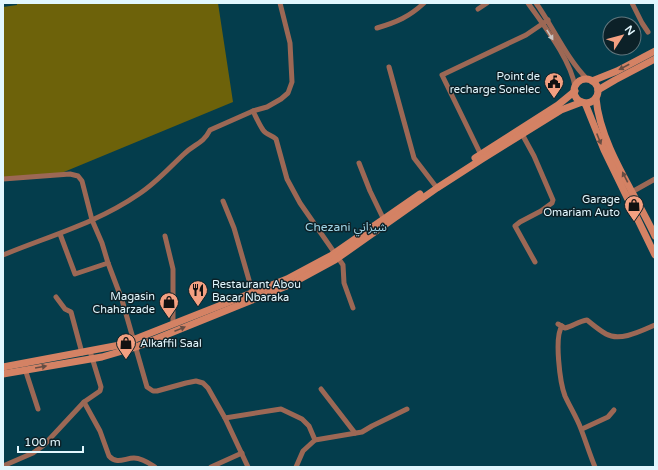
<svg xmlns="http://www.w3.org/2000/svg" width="658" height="470" viewBox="0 0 658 470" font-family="'Varela Round','Noto Sans Arabic',sans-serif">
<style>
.garden{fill:#6d620a}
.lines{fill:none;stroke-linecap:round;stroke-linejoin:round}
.street{stroke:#9c6855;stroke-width:5}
.secondary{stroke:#d48264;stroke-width:7}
.oneway{fill:#cac5c3}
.oneway2{fill:#664d43}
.labels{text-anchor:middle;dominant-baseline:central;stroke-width:3;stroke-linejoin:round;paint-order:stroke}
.poi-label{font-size:11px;fill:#e2f7fe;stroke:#0c2128;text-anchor:end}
.neighbourhood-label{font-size:12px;fill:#a0d4e6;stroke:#0c2128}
</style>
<rect width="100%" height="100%" fill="#043d4c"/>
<polygon class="garden" points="17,3 218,3 233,102 59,174 3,180 3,7 17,5"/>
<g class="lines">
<g class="street">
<path d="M528 3C544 26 571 60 575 87"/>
<path d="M536 3C553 27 567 59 587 79"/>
<polyline points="632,3 642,23 648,32"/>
<polyline points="478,9 487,3"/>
<path d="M377 28C397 22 409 17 424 3"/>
<polyline points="389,67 414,158 437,188"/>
<path d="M253 111C256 117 259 124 263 130 266 135 272 135 276 139L287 179 300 203 343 265 344 283 353 308"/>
<polyline points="522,134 534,156 553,200 552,203 541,211 520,222 515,226 535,262"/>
<polyline points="482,157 442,75 526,35 548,20"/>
<polyline points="359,163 370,191 385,222"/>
<polyline points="3,179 70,174 78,176 82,181 92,220 102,243 108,263 122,300 147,387 153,391 157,391 186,383 196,381 203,383 208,388 225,418 248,467"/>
<polyline points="630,193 655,179"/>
<polyline points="223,201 234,228 253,294"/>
<polyline points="60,234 75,274 108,263"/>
<polyline points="165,236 173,269 173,324"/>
<path d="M3 255C49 236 97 223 139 194 156 183 169 168 184 154 194 144 203 144 210 130L253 111 267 107 281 99 288 93 292 82 290 43 280 3"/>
<polyline points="56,297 65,309 71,312 82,353"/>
<path d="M558 324 565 328C573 326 579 321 587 320 593 325 599 330 606 334 620 342 641 331 655 325"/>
<path d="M562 326C554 337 560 383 565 396 570 407 577 418 581 429 586 442 590 455 595 467"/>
<polyline points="25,369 38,409"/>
<polyline points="321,389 355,433"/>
<path d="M84 402 100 431 109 456C117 465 125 458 134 458 142 458 149 463 155 467"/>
<polyline points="225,418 281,409 302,419 309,426 315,440"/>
<polyline points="582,429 608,417 614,410"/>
<polyline points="3,466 33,453 44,445 84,402 100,391 101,387 90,351"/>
<polyline points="211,467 242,453"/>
<polyline points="296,467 303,451 315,440 362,432 372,426 407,409"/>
</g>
<g class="secondary">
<circle cx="586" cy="91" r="12"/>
<polyline points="592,81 617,71 655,51"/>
<polyline points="598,90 615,80 655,59"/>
<path d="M596 98C600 145 635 193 655 236"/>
<polyline points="585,103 604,150 655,255"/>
<polyline points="475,158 558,105 575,91"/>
<polyline points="3,367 120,345 287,279 332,255 420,194"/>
<polyline points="3,374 102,357 136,347 289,285 335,260 437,188 482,159 561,110 582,102"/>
</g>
</g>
<defs><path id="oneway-solid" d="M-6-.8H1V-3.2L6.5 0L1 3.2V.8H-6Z"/></defs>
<use class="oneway" href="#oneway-solid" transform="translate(550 35) rotate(58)"/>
<g class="oneway2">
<use href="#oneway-solid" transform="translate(624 67) rotate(152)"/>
<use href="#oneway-solid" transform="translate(599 139) rotate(68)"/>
<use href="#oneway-solid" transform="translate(625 177) rotate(-117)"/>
<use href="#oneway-solid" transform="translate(180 329) rotate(-22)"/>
<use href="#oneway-solid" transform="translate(41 367) rotate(-10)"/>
</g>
<defs>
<symbol id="civic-pin" viewBox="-11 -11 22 30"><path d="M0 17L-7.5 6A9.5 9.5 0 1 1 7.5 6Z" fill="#f3a081" stroke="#0c2128"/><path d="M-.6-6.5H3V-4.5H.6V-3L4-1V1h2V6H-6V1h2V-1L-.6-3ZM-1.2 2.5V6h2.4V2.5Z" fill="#111"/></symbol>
<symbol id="shop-pin" viewBox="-11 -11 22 30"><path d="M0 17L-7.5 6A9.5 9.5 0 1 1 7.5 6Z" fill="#f3a081" stroke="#0c2128"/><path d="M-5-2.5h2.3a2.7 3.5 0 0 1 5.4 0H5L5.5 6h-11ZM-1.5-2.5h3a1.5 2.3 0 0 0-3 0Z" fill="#111"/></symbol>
<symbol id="restaurant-pin" viewBox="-11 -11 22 30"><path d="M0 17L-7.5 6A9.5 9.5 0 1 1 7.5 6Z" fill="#f3a081" stroke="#0c2128"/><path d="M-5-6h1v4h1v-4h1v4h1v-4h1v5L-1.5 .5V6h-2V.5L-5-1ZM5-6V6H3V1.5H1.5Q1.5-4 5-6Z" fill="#111"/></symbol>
</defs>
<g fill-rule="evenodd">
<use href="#civic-pin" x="543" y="71" width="22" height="30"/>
<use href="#shop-pin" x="623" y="194" width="22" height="30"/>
<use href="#restaurant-pin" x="187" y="279" width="22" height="30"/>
<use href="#shop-pin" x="158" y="291" width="22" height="30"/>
<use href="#shop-pin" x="115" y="332" width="22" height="30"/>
</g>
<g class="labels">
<g class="poi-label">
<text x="540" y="76">Point de<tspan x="540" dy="13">recharge Sonelec</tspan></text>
<text x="620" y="199">Garage<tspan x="620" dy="13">Omariam Auto</tspan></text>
<text x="212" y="284" text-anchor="start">Restaurant Abou<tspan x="212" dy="13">Bacar Nbaraka</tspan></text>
<text x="155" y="296">Magasin<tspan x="155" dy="13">Chaharzade</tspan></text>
<text x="140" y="343" text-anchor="start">Alkaffil Saal</text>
</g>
<g class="neighbourhood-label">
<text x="346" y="227">Chezani شيزاني</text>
</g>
</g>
<rect width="658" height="470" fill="none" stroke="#e2f7fe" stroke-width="8"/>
<g transform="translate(622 36) rotate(54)"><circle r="19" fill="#0c2128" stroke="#62777e"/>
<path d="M0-3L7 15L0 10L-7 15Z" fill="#f3a081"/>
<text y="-6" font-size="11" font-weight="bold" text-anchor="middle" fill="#e2f7fe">N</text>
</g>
<path d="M18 446v6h65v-6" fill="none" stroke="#e2f7fe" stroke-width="2"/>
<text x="24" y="446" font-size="12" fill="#e2f7fe" stroke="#0c2128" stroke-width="3" paint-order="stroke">100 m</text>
</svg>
